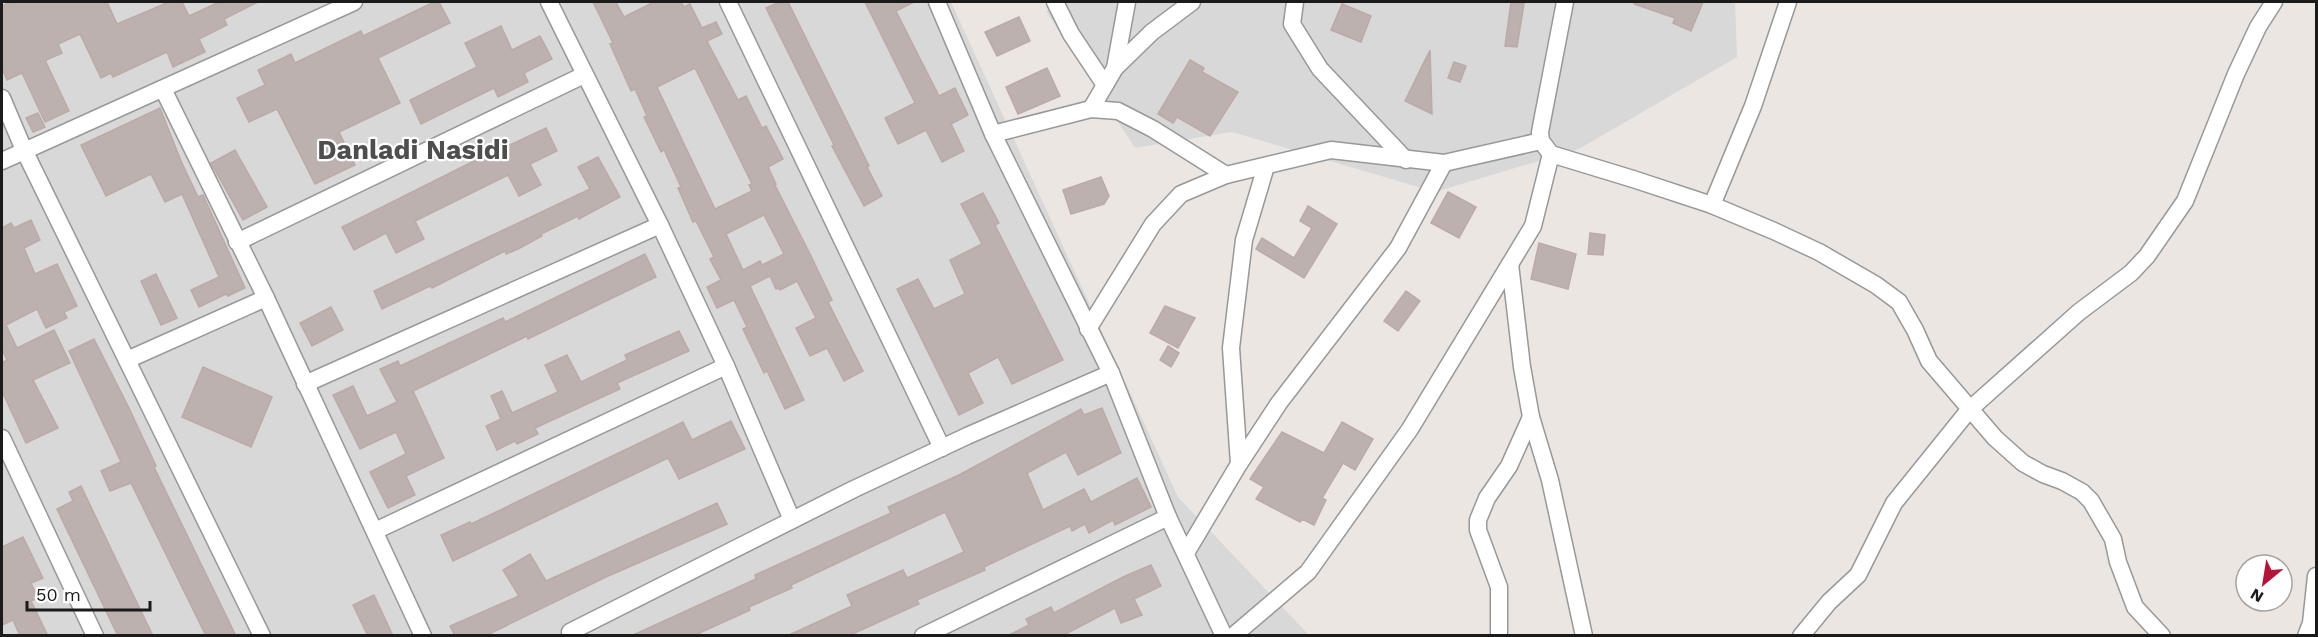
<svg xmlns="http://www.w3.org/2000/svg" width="2318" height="637" viewBox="0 0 2318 637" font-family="'Work Sans',sans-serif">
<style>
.residential{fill:#d9d8d9}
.building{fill:#bcb1af;stroke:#bcaaa6;stroke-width:1.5;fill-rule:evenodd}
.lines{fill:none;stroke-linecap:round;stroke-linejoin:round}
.minor-casing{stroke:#989898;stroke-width:19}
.minor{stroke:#fff;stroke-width:16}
.labels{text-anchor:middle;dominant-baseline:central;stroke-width:4.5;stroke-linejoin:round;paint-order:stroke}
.district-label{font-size:27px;font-weight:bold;fill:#4e4e4e;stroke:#fff}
</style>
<rect width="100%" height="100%" fill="#ece6e2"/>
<g class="residential">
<polygon points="2,2 951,2 1178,497 1309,635 2,635"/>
<polygon points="1069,2 1735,2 1737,57 1579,149 1435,192 1232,132 1135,148 1046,11"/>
</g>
<g class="building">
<polygon points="11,2 107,2 117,24 169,2 182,2 189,16 219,2 258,2 224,19 227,25 199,39 205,52 173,67 167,52 113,77 111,73 101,78 80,34 58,44 62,53 46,60 46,62 69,111 45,122 22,73 7,80 2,68 2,6"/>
<polygon points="434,2 439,2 450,23 378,58 400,103 339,132 355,165 315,184 277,109 249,122 237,98 265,85 258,70 291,54 295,63 361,31 363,36"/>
<path d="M593 2H616L624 17 654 2H681L684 7 690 4 702 28 716 22 722 34 707 41 738 100 746 96 762 128 766 126 783 159 768 167 776 184 775 185 810 254 832 300 828 302 863 371 844 381 827 348 810 356 796 328 816 318 797 281 780 290 779 288 776 289 770 276 750 286 804 400 785 409 767 371 764 373 743 329 747 327 734 300 717 308 707 287 721 280 710 259 714 257 696 221 693 222 678 188 681 187 664 150 661 152 644 117 647 116 635 89 631 91 610 44 613 43ZM695 68 752 184 749 185 752 191 715 209 657 87ZM764 215 784 254 762 265 760 261 743 270 726 234Z"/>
<polygon points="780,2 788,2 869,166 867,167 882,196 864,206 832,146 834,145 766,8"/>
<polygon points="865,2 914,2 896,11 939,96 955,88 968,115 951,124 964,151 942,162 926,130 898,144 885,118 915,103"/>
<polygon points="1511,2 1524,4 1517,47 1505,46"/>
<polygon points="1634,2 1703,2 1691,31 1673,23 1675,18 1634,4"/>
<polygon points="1342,4 1371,16 1361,42 1331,30"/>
<polygon points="1019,17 1030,41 997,56 985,32"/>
<polygon points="501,26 512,50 540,36 552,59 524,73 528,82 498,97 494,88 421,124 410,100 477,67 465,43"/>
<polygon points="1430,50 1432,114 1405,101"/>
<polygon points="1190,60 1204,68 1202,72 1238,92 1210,136 1177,117 1173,123 1158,114"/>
<polygon points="1454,62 1466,66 1460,82 1448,78"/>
<polygon points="1047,68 1060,96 1018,114 1006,87"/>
<polygon points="160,108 181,161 198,197 203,195 245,288 228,296 226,294 199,307 191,290 219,277 182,194 165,202 151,174 106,196 81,145"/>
<polygon points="38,113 45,127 33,132 26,118"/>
<polygon points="546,128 557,151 530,164 541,185 519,196 508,175 415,221 424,239 396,253 386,233 354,250 342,227 476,160 476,161"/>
<polygon points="235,150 267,207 243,220 211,163"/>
<polygon points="598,157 620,197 579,219 578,216 541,234 542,236 518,249 506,254 505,251 432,288 430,286 382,309 374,291 590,189 578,167"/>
<polygon points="1101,177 1109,196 1104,204 1071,214 1063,190"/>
<polygon points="1448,192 1476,207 1459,238 1431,223"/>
<polygon points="983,193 999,223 995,225 1063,360 1012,384 998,357 968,373 983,403 959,415 897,289 918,279 934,309 965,294 950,260 982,244 961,204"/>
<polygon points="1308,206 1337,224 1304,278 1256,249 1262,238 1294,258 1312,228 1300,221"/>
<polygon points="31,220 40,240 24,248 35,274 57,264 77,306 64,312 67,318 46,328 37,309 6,325 17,348 54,330 70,363 33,380 58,428 26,443 2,391 2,363 7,360 2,349 2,228 11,223 14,228"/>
<polygon points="1590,233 1605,235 1603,255 1588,254"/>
<polygon points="1539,243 1576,254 1568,289 1531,279"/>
<polygon points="645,254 656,277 528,339 527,336 413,391 444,458 406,476 415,495 388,508 370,472 406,454 396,432 360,449 333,395 353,386 367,416 397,402 380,369 398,361 400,366 503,318 505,322"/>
<polygon points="156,274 177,318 161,325 141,281"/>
<polygon points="1406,291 1420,301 1398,331 1384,321"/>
<polygon points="1165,306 1195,318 1178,348 1150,333"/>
<polygon points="331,307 343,330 312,346 300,323"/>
<polygon points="679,331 689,351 617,383 620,389 535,428 538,434 517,444 515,441 497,450 486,426 501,419 491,396 502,391 512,413 558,392 545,365 567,355 581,382 627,360 625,355"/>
<polygon points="94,339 128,406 156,466 154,467 236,636 206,636 131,483 110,491 101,471 121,462 69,351"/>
<polygon points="1168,346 1179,353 1171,367 1160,360"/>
<polygon points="203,367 272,397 251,447 182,417"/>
<polygon points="1102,408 1121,453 1078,475 1066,452 1027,473 1043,510 1084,489 1091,502 1137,478 1151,507 1115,525 1113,520 1089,533 1085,524 1072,531 1070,526 984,567 985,570 917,600 919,604 848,636 787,636 852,606 847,595 903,570 907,578 964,552 945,512 791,585 792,588 749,607 750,610 693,636 631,636 756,579 755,575 891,513 888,507 959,475 1081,409 1084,415"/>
<polygon points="731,421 745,449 679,479 668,458 453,561 441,535 470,522 471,524 683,422 692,440"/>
<polygon points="1342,422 1373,439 1355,470 1343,463 1322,498 1326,500 1314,525 1302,519 1300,522 1256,499 1264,487 1250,479 1282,432 1324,453"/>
<polygon points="81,486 113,553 153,636 118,636 57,509 73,501 69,492"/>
<polygon points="717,503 727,524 606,577 485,636 455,636 450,626 519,596 503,570 530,554 546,581"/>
<polygon points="23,537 43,578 31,583 38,598 31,601 48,636 20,636 13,620 2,625 2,547"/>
<polygon points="1151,565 1161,586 1134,599 1142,615 1121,623 1115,608 1062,636 1007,636 1029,625 1026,619 1051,607 1054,613 1123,577"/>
<polygon points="374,595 393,636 368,636 353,605"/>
</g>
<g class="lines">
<defs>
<g id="minor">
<polyline points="549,2 660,225 726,366 792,520"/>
<polyline points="728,2 942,448"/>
<polyline points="937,2 993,134 1111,373 1168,517 1224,636"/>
<polyline points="1055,2 1071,34 1105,85"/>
<polyline points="1295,2 1292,24 1320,69 1406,160"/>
<polyline points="1565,2 1540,132 1541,141 1551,154 1633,179 1712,205 1774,231 1819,252 1876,285 1899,302 1915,330 1929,361 1995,438 2023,463 2043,474 2062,481 2082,492 2091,501 2113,539 2118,562 2135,607 2162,636"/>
<polyline points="1115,68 1127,2"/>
<polyline points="163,89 266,298 423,636"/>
<polyline points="2,98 24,150 262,636"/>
<polyline points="1091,109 1115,68 1152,32 1192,2"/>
<polyline points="993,134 1091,109 1118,111 1153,129 1226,175"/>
<polyline points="2,161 354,2"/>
<polyline points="1712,205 1753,106 1788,2"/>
<polyline points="237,242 584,75"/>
<polyline points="1510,264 1522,367 1531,417 1550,480 1584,636"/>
<polyline points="1088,329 1153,224 1181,194 1226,175 1331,150 1444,163 1541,141"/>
<polyline points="127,360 266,298"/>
<polyline points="305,384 660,225"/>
<polyline points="2,438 95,636"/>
<polyline points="1239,464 1231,348 1244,240 1266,166"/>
<polyline points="375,531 726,366"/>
<polyline points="1186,553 1239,464 1279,403 1398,248 1444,163"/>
<polyline points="572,636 570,632 854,489 967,436 1111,373"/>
<polyline points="923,636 1168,517"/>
<polyline points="1233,636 1308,572 1410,429 1533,226 1551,154"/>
<polyline points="1499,636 1499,587 1478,530 1478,520 1487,498 1509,466 1531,417"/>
<polyline points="1801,636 1829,602 1858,575 1894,503 1969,410 2079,312 2131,273 2147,256 2185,201 2236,74 2258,27 2274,2"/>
<polyline points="2306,636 2311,623 2316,576"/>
</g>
</defs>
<use href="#minor" class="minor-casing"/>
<use href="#minor" class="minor"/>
</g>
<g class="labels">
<g class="district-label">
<text x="413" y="150">Danladi Nasidi</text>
</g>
</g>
<rect width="2318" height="637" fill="none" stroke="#1b1b1b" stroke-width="6"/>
<g transform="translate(2264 583) rotate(210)"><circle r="28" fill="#ffffff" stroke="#a4a4a4" stroke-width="1.5"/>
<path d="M0-4.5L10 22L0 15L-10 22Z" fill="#b3143a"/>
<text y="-9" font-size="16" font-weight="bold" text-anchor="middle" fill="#1b1b1b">N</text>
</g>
<path d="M27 601v9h123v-9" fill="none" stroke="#1b1b1b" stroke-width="3"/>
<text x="36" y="601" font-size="18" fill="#1b1b1b" stroke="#ffffff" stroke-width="4.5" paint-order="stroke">50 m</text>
</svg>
